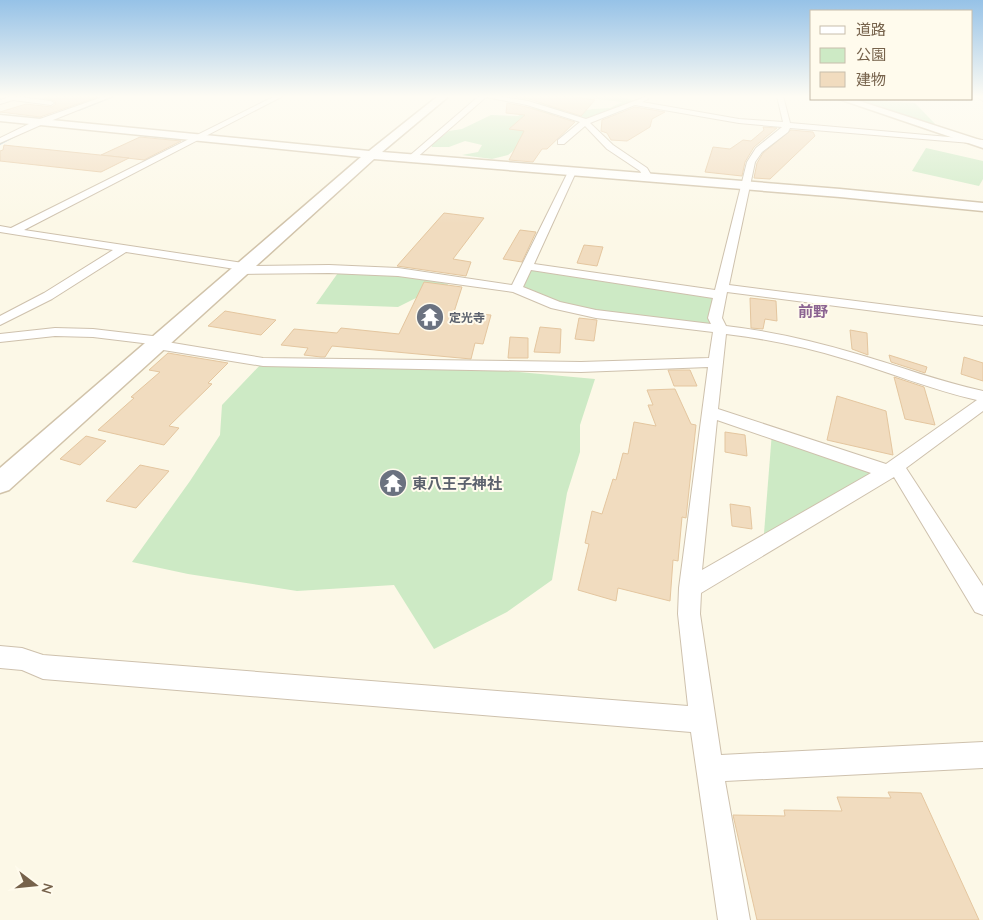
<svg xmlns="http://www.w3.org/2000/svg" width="983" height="920" viewBox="0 0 983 920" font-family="Quicksand,'Noto Sans JP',sans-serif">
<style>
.green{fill:#cdeac5}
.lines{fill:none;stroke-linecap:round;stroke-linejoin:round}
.stream{fill:#a2c5d7;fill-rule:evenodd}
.building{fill:#f1dcbf;stroke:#e4c69f}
.street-casing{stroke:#cec1ad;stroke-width:2}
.secondary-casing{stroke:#d1c3aa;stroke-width:3}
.street{fill:#fff;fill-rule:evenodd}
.secondary{fill:#fff;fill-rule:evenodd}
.labels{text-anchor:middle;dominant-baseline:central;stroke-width:4;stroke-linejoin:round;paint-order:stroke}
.far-worship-label{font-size:12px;font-weight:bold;fill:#5b616d;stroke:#fffbed;text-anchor:start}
.far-quarter-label{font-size:15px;font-weight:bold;fill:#8b6392;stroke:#fffbed}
.worship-label{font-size:15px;font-weight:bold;fill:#5b616d;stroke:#fffbed;text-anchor:start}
</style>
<rect width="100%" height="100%" fill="#fcf8e7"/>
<g class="green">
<polygon points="591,96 619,96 635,101 588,121 564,114 593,109 610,108 622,102 589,98"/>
<polygon points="547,98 566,109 549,117 530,138 508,155 492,159 462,155 478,152 482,145 465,141 449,147 432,147 431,145 449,131 462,129 491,115 518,116"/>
<polygon points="852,99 915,103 937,126"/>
<polygon points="926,148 983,161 983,179 979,186 912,171"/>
<polygon points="527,266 720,295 720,328 596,314 516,289"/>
<polygon points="340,270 393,272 448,284 440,301 416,298 398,307 316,304"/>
<polygon points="263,362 432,364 595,379 580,425 580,452 567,493 552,580 507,612 434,649 394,585 297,591 188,574 132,562 190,481 220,435 222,405"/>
<polygon points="772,432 888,472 763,546"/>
</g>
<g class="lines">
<g class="stream">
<polygon points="115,96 117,96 79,111 77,110"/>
<polygon points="19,133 21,134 0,145 0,143"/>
</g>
</g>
<g class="building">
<polygon points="52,96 98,97 40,117 0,112 26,104 52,107 56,104 55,101 44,98"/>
<polygon points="512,96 570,96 595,100 581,116 529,99"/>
<polygon points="507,103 527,107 575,122 547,149 542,149 533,162 509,160 524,131 509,129 525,115 506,113"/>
<polygon points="635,107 665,112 652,119 650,127 627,141 611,140 607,133 601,131 602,120"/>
<polygon points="763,127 777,128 754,147 745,162 742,176 705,172 713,147 730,149 743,140 751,141 764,130"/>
<polygon points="791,130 813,132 815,136 770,179 754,178 757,163 763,153"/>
<polygon points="140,137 181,141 144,160 101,155"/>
<polygon points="4,145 13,146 129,158 101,172 0,161 0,151 3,150"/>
<polygon points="444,213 484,218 453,259 471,262 466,276 397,266"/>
<polygon points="520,230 536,232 522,262 503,259"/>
<polygon points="584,245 603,247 597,266 577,263"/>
<polygon points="424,282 462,287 454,312 491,315 483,344 475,343 471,359 332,346 325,357 321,357 304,355 308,348 281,345 294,329 337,333 341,328 399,334"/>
<polygon points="750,298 776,301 777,321 765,319 763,329 751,328"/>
<polygon points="225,311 276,320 261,335 208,326"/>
<polygon points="579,318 597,320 594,341 575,339"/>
<polygon points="540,327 561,329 560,353 534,352"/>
<polygon points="850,330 867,333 868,355 852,349"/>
<polygon points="510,337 528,338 528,358 508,358"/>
<polygon points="168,353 228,363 208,383 212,384 169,426 179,428 164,445 98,430 134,398 131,397 160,372 149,370"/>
<polygon points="889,355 927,367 925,373 891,362"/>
<polygon points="964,357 983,363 983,381 961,374"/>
<polygon points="668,370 690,370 697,386 674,386"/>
<polygon points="894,377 924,387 935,425 905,419"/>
<polygon points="675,389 691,424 696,425 686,518 682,517 678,561 673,560 670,601 618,588 616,601 578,590 589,544 585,543 592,511 602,514 613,479 616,480 623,453 628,454 634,422 656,426 648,405 653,405 647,390"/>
<polygon points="837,396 886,411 893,455 827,440"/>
<polygon points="725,432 745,435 747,456 725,452"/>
<polygon points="86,436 106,441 80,465 60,459"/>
<polygon points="140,465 169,471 136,508 106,501"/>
<polygon points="730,504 750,507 752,529 732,526"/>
<polygon points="888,792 921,793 979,920 757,920 733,815 785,816 784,810 842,811 837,797 891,798"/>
</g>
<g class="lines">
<defs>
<g id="street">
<polygon points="13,96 51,101 54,103 51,105 13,100 0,104 0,100"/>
<polygon points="105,96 113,96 43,124 0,143 0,138 37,120"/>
<path d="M275 96H283L24 230 243 263 248 266 329 265 398 268 512 285 568 172 572 169 576 172 534 264 715 290 747 162 756 148 782 127 739 123 635 105 590 123 613 145 647 168 653 178 648 181 645 180 640 171 607 149 585 126 564 144H558V140L580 122 527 105 486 97 414 160 407 158 479 96H498L528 101 586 119 645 97 648 99 642 102 739 119 783 122 777 96H783L790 123 983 140V144L790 128 788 132 762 152 755 162 729 285 983 317V325L727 292 722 318 726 326C770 331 814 341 857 354 899 366 940 382 983 391V411L906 468 983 586V615L975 612 894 477 701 593 700 614 721 755 983 742V768L725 781 750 920H718L691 732 43 679 22 670 0 668V646L22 648 43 655 688 706 678 614 679 588 708 367 581 372 263 366 157 349 152 348 151 344 93 337 55 336 0 342V334L55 328 93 329 161 337 166 338 167 342 263 358 581 362 709 358 713 332 596 318 551 308 513 292 398 276 329 273 240 274 236 273 235 269 126 252 52 299 0 325V316L44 293 113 250 0 232V226L11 228ZM531 270 713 298 708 318 711 324 596 310 560 302 523 287ZM726 334C767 339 806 347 845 359 889 372 932 390 977 400L886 464 718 409ZM717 420 871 473 702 570Z"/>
<polygon points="976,96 983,96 983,101"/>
</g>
<g id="secondary">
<polygon points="438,96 449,96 382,152 840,189 983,203 983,211 840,197 374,159 9,490 0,493 0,468 361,157 0,121 0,115 369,151"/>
<polygon points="839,99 853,99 983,141 983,148"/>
</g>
</defs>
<use href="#street" class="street-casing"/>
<use href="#secondary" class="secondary-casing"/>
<use href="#street" class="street"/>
<use href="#secondary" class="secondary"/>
</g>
<linearGradient id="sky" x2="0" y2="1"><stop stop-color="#96c2e7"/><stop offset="0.43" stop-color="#fefcf4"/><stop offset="1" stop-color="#fefcf4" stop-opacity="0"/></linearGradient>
<rect width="983" height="224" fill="url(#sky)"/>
<defs>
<symbol id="temple-disc" viewBox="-11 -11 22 22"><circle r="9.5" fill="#6b7280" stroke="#fffbed"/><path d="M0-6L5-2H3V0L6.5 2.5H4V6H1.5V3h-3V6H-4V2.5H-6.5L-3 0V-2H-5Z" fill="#fff"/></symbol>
</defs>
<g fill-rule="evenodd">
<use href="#temple-disc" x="414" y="301" width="32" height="32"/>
<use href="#temple-disc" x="377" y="467" width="32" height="32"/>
</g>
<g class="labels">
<g class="far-worship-label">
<text x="449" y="317">定光寺</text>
</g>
<g class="far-quarter-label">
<text x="813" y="311">前野</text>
</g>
<g class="worship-label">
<text x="412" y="483">東八王子神社</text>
</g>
</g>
<rect x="810" y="10" width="162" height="90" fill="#fffbed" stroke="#c8beac"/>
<rect x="820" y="26" width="25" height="8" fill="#ffffff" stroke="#c8beac"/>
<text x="856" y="35" font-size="15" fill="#76624b">道路</text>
<rect x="820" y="48" width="25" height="15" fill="#cdeac5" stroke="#c8beac"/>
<text x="856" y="60" font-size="15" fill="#76624b">公園</text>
<rect x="820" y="72" width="25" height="15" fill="#f1dcbf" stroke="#c8beac"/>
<text x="856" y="85" font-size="15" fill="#76624b">建物</text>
<g transform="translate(35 885) rotate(106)" stroke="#fffbed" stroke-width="4" paint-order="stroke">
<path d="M0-4L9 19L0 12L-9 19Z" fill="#76624b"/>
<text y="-8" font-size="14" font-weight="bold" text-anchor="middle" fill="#76624b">N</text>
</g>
</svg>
